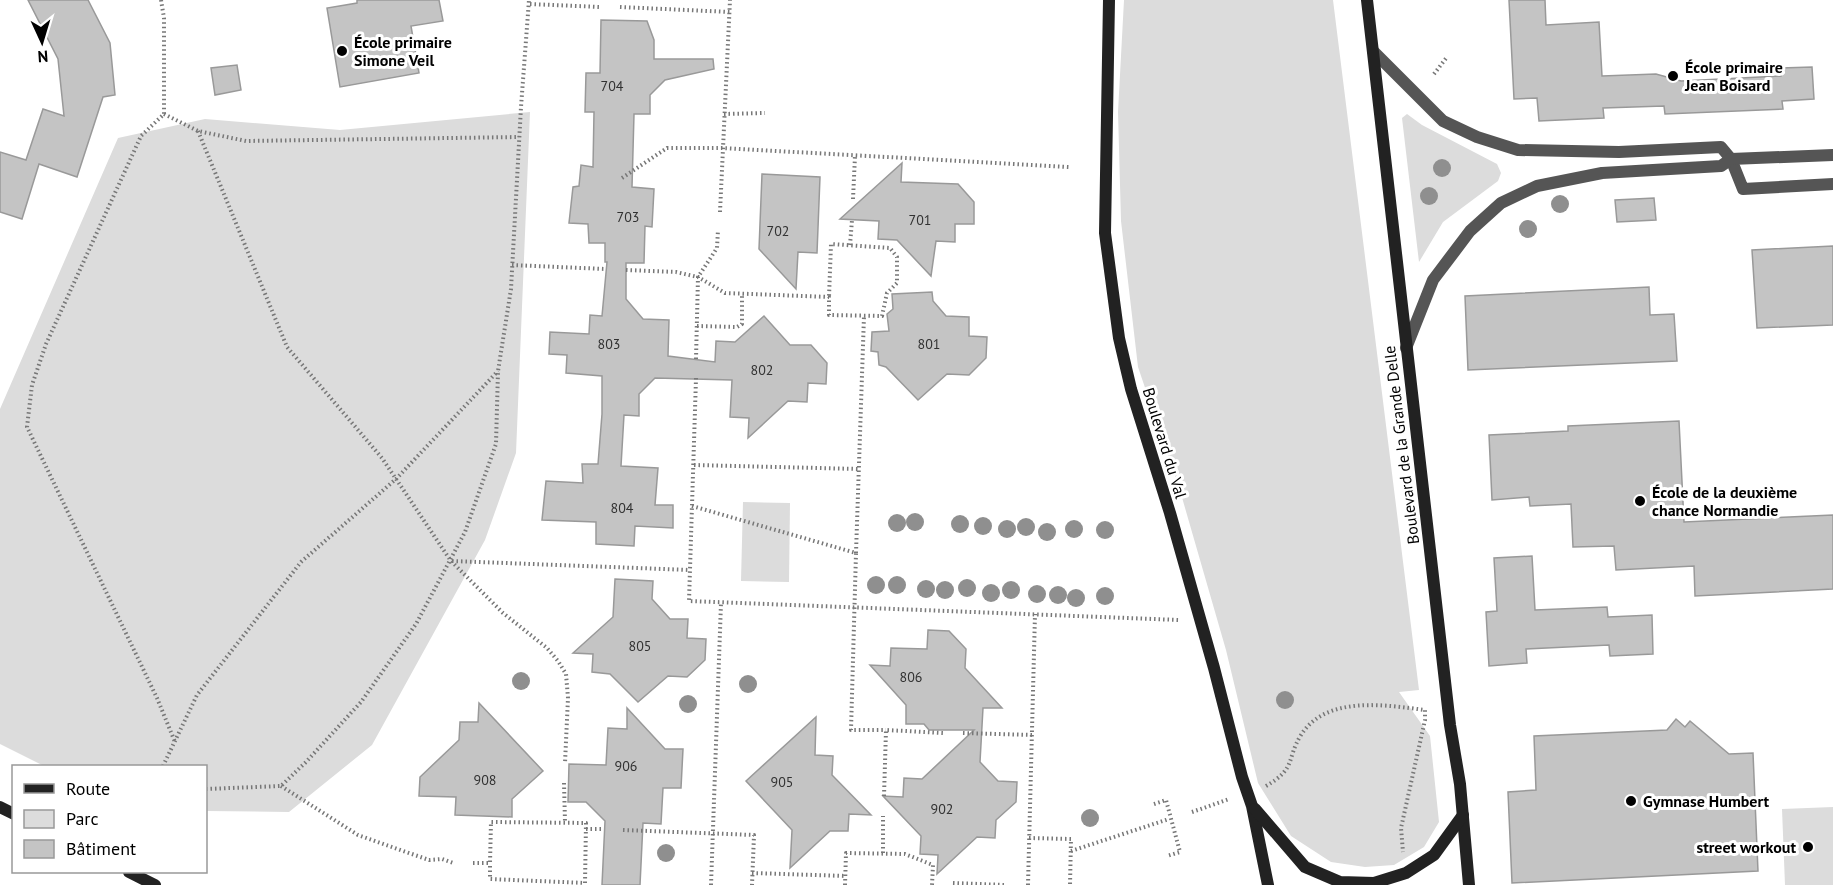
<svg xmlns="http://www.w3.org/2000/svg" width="1833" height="885" viewBox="0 0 1833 885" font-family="'PT Sans',sans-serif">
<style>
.green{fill:#dcdcdc}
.building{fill:#c4c4c4;stroke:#999;stroke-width:1.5}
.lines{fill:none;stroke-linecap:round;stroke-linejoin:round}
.path{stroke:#777;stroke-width:4;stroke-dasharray:1.5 3;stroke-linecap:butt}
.lane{stroke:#555;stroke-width:12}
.street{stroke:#555;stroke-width:12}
.secondary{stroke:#222;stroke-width:12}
.tree{fill:#8f8f8f}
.poi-dot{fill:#000;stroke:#fff;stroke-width:2}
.labels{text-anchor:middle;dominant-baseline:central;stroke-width:6;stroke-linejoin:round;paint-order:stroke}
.number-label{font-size:14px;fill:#313131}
.poi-label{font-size:16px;font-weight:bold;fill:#000;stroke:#fff;text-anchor:start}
.street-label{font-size:16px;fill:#000;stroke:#fff}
</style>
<rect width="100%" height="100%" fill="#fff"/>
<g class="green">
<polygon points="1124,0 1333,0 1419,690 1399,692 1430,736 1439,822 1424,847 1394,865 1365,867 1331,862 1291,836 1258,783 1226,650 1181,494 1138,367 1121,221 1118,112"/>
<polygon points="530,112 516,453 485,540 372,745 289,812 206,811 206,766 44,766 0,744 0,409 118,138 205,119 340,130"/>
<polygon points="1407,114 1422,125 1497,164 1501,173 1498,181 1443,222 1419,262 1402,118"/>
<polygon points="743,502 790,503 789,582 741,581"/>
<polygon points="1833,807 1833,885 1785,885 1782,809"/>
</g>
<g class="building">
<polygon points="28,0 88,0 110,43 115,95 103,97 77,177 39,164 22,219 0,212 0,152 26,160 43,109 64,116 58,59"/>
<polygon points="357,0 439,0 443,21 411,26 419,73 340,87 327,8 357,3"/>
<polygon points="1509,0 1545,0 1546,25 1599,22 1602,76 1656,74 1681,81 1781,76 1781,68 1812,67 1814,99 1782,101 1783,109 1665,114 1664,106 1603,108 1604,118 1539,121 1537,98 1514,99"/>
<polygon points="601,20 647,21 654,40 654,59 713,59 714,69 665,80 650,95 650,114 634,114 632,187 654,189 652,227 645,226 644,263 626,263 626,299 643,319 669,320 668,356 715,362 716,341 735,342 764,316 790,345 811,345 827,363 826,384 808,383 807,402 788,401 748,438 749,418 730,417 732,380 655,378 639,394 639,416 624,415 621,466 658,468 655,505 673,505 673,528 635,526 634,546 596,544 596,522 542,520 546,481 583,483 582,464 598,464 602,414 602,376 566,373 567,355 549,354 550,332 589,334 590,315 602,316 607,262 605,262 605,243 589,243 588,224 569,223 573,187 579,186 581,165 593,167 594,112 585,112 586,73 600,73"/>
<polygon points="237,65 241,90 215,95 211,68"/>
<polygon points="902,163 901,182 958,184 974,202 974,224 955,224 955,242 936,241 931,276 897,240 878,239 879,221 840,219"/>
<polygon points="762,174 820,177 817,253 798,252 796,289 759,249"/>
<polygon points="1654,198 1656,220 1617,222 1615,200"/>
<polygon points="1833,246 1833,325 1757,328 1752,250"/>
<polygon points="1649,287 1650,315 1674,314 1677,361 1468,370 1465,296"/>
<polygon points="932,292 933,301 946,316 969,317 969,336 987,337 986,358 969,375 947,374 918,400 886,367 879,365 878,352 871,351 872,332 889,331 887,314 893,309 892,294"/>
<polygon points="1679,421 1684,522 1833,515 1833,589 1695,596 1694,566 1616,570 1614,546 1573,547 1571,504 1530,506 1529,497 1492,500 1489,435 1568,431 1568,426"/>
<polygon points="1532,556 1535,610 1607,607 1608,617 1652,615 1653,654 1610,656 1609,645 1526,649 1527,663 1489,666 1486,612 1497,611 1494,558"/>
<polygon points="615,579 653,581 652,599 670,619 688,619 687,638 706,639 705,660 687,677 668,676 638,702 610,674 592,672 593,654 573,653 613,617"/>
<polygon points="928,630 949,631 966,649 965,668 1002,708 983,708 980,762 998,781 1017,782 1016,802 996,820 995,838 977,837 937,874 938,855 920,854 921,836 883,796 903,797 904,778 922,779 974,730 929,730 924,724 906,724 906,705 870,665 890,666 891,648 927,649"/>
<polygon points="479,703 543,771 512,799 512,817 455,815 456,797 419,796 420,777 459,740 460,722 478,722"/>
<polygon points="627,708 665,749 683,749 681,788 663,788 661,824 643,823 640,885 602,885 605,821 586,802 568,802 569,764 606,765 608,728 627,729"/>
<polygon points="816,717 815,755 833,756 832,775 871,815 849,814 848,831 830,831 790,868 792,830 746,781"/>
<polygon points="1676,719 1685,727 1690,721 1729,754 1753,753 1758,871 1512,883 1508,792 1536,790 1534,736 1667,730"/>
</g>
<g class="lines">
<g class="path">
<polyline points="161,0 164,18 164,114 141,136 46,344 32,385 27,427 157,698 175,742"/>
<polyline points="530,4 600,7"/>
<polyline points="620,7 730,12"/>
<polyline points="1434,74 1447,57"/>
<polyline points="164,114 198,131 246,141 519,137"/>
<polyline points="724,114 765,113"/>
<polyline points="198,131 287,347 382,458 451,561 503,613 547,648 558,661 566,674 568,698 565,763"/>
<polyline points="622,178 667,148 722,148 1069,167"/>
<polyline points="853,199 855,156"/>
<polyline points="720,212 730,0"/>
<polyline points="850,245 852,220"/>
<polyline points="512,265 605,269"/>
<polyline points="626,270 676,272 698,277 725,293 829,297 829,315 882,316 887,293 897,283 897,257 890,248 831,244 829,297"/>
<polyline points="697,326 737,327 742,324 742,294"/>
<polyline points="696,359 698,277 717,248 718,230"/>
<polyline points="696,378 689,601 1179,620"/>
<polyline points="694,465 859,469"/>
<polyline points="692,506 856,553 851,730 886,730"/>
<polyline points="856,553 864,316"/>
<polyline points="452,561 690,570"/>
<polyline points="963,733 1032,735"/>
<polyline points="163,766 197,695 301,562 396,479 498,371"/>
<polyline points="564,783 565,822"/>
<polyline points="281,786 358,835 429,860 442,859 453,863"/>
<path d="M1266 786C1297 768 1286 759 1301 735 1326 695 1386 705 1425 710V720L1401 828 1403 852"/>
<polyline points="206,789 281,786 306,762 361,702 416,624 465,532 496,444 498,371 511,289 521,107 529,0"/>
<polyline points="884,796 886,730 943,733"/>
<polyline points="1154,804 1166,800 1180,852 1167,856"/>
<polyline points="1192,812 1229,799"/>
<polyline points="586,829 604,829"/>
<polyline points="623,830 754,835 752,885"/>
<polyline points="1029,838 1071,839 1070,885"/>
<polyline points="1071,851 1169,819"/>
<polyline points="883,853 883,816"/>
<polyline points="473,863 490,863 491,822 586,823 585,883 490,879 490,863"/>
<polyline points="752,873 846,876"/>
<polyline points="953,883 1005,885"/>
<polyline points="711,885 721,603"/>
<polyline points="845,885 846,853 905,854 933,865 932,885"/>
<polyline points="1028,885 1035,614"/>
</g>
<polyline class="lane" points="1731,159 1743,189 1833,184"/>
<g class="street">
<polyline points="1373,51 1443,121 1477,137 1518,150 1619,152 1721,147 1731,159"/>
<polyline points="1406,348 1433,280 1470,231 1501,203 1537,186 1602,173 1721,166 1731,159 1833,155"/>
</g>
<g class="secondary">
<polyline points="1109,0 1105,233 1119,338 1131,389 1170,513 1214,668 1242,777 1252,806 1268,885"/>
<polyline points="1367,0 1450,725 1460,784 1469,885"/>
<polyline points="0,807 14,814"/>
<polyline points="1255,809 1305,867 1340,882 1374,883 1406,873 1434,855 1463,815"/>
<polyline points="129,872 155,885"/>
</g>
</g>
<g class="tree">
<circle cx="1442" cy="168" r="9"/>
<circle cx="1429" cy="196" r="9"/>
<circle cx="1560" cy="204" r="9"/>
<circle cx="1528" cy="229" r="9"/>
<circle cx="915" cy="522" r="9"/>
<circle cx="897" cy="523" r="9"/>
<circle cx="960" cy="524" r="9"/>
<circle cx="983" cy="526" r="9"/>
<circle cx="1026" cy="527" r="9"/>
<circle cx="1007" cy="529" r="9"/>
<circle cx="1074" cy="529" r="9"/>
<circle cx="1105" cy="530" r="9"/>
<circle cx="1047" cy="532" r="9"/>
<circle cx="876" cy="585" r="9"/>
<circle cx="897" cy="585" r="9"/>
<circle cx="967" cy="588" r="9"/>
<circle cx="926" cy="589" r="9"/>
<circle cx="945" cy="590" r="9"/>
<circle cx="1011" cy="590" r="9"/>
<circle cx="991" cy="593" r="9"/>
<circle cx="1037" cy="594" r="9"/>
<circle cx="1058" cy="595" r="9"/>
<circle cx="1105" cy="596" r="9"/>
<circle cx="1076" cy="598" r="9"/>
<circle cx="521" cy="681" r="9"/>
<circle cx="748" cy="684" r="9"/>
<circle cx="1285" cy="700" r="9"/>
<circle cx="688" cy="704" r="9"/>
<circle cx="1090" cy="818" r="9"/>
<circle cx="666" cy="853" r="9"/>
</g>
<g class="poi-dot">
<circle cx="342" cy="51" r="6"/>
<circle cx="1673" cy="76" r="6"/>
<circle cx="1640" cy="501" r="6"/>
<circle cx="1631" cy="801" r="6"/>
<circle cx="1808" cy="847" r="6"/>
</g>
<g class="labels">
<g class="number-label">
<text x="612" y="86">704</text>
<text x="628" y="217">703</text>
<text x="920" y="220">701</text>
<text x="778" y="231">702</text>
<text x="609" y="344">803</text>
<text x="929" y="344">801</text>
<text x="762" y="370">802</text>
<text x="622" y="508">804</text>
<text x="640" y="646">805</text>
<text x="911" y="677">806</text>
<text x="626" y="766">906</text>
<text x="485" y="780">908</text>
<text x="782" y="782">905</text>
<text x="942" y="809">902</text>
</g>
<g class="poi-label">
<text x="354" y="42">École primaire<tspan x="354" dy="18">Simone Veil</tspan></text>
<text x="1685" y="67">École primaire<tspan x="1685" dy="18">Jean Boisard</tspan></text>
<text x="1652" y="492">École de la deuxième<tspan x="1652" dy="18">chance Normandie</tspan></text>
<text x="1643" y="801">Gymnase Humbert</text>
<text x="1796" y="847" text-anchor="end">street workout</text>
</g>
<g class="street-label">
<text transform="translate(1165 443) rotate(73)">Boulevard du Val</text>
<text transform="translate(1401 445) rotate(-97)">Boulevard de la Grande Delle</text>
</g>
</g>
<rect x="12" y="765" width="195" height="108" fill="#ffffff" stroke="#999999" stroke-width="1.5"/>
<rect x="24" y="784" width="30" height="9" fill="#222222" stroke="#999999" stroke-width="1.5"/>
<text x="66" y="795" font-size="18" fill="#000000">Route</text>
<rect x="24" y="810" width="30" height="18" fill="#dcdcdc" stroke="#999999" stroke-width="1.5"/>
<text x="66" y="825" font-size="18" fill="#000000">Parc</text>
<rect x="24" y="840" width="30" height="18" fill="#c4c4c4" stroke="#999999" stroke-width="1.5"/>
<text x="66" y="855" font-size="18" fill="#000000">Bâtiment</text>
<g transform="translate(42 42) rotate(176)" stroke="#ffffff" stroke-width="4.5" paint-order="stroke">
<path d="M0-4.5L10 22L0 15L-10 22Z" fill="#000000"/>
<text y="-9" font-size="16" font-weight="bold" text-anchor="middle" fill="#000000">N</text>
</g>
</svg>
